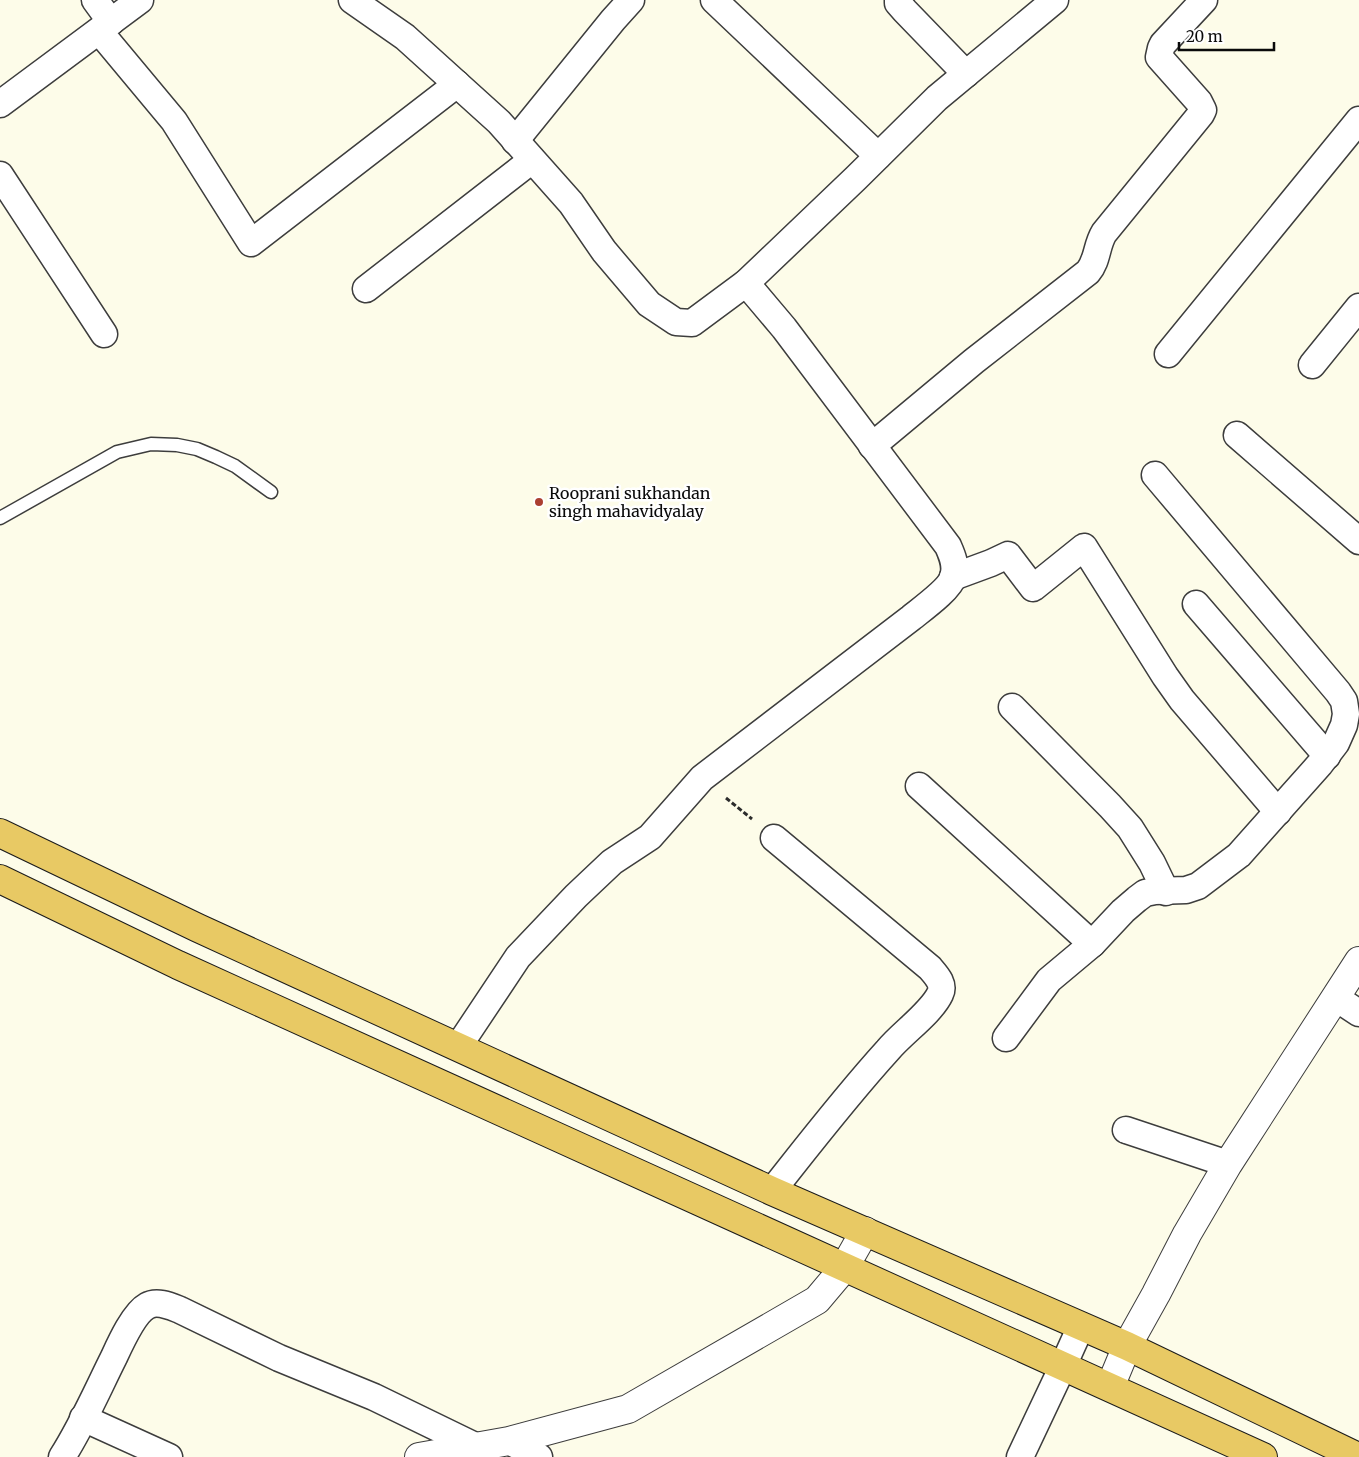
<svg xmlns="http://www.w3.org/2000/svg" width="1359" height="1457" viewBox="0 0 1359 1457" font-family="Merriweather,serif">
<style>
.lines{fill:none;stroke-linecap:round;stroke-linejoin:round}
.service-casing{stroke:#3d3d3d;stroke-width:15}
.minor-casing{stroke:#3d3d3d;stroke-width:29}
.tertiary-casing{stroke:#3d3d3d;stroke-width:30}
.trunk-casing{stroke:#1b1b1b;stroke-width:30}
.path{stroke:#2c2c2c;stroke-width:3;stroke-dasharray:5 2.5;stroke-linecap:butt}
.service{stroke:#fff;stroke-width:12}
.minor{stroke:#fff;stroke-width:26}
.tertiary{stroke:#fff;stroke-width:28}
.trunk{stroke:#e8c964;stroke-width:28}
.poi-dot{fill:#ab3f31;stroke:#fff;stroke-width:2}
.labels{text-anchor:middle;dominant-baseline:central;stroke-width:5;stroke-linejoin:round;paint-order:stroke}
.poi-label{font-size:16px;fill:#0a0a0a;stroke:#fff;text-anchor:start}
</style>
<rect width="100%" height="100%" fill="#fdfce9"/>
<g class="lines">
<defs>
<polyline id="service" points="0,518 117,452 151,444 177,445 197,449 216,457 235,466 271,492"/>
<g id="minor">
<polyline points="95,0 111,22"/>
<polyline points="352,0 405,37 499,122 571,203 604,251 649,304 676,322 692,323 746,283 856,178 937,98 1055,0"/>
<polyline points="714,0 878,156"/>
<polyline points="898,0 898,3 905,11 966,74"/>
<polyline points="99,31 174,121 251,243 457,84"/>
<polyline points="0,104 140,0"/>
<polyline points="515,141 613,20 631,0"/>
<polyline points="0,175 104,334"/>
<polyline points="366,289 532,160"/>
<polyline points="1168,354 1359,120"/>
<polyline points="1312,365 1359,307"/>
<polyline points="1237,435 1359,541"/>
<path d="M872 446 974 361 1088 272C1098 260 1096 246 1104 233L1201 114 1203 110 1199 102 1159 57 1161 48 1163 44 1204 0"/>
<polyline points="953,577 991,563 1008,555 1033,588 1084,547 1165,676 1182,700 1278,812"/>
<polyline points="1196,604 1327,756"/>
<polyline points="1012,707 1110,806 1130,828 1152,863 1166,892"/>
<polyline points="919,786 1092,944"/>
<polyline points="1336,998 1359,1013"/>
<polyline points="1006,1038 1049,980 1092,944 1123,911 1137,899 1145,893 1155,891 1186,890 1198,886 1239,855 1320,764 1336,743 1344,725 1346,714 1344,701 1338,692 1155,475"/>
<path d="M458 1047 518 957 576 896 612 862 650 837 702 778 911 618C922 609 950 589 953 577 957 566 952 555 948 546L784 328 746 283"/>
<polyline points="1126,1130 1228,1164"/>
<path d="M772 1191C810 1143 847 1095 888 1050 902 1033 931 1013 940 994 945 984 936 975 930 968L774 838"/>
<polyline points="83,1418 169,1457"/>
<polyline points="509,1441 539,1457"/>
<path d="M62 1457C82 1426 97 1391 114 1357 120 1344 134 1313 147 1306 157 1300 170 1306 180 1310L279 1358 374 1397 477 1447"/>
<polyline points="1020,1457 1063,1366 1081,1326"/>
</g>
<g id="tertiary">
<polyline points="1110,1387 1127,1346 1156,1294 1187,1234 1228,1164 1359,961"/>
<polyline points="419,1457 509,1441 628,1409 817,1300 844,1268 865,1231"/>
</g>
<g id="trunk">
<polyline points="0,833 198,928 772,1191 1127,1346 1358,1457"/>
<polyline points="0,879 178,965 1263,1457"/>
</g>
</defs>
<use href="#service" class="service-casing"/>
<use href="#minor" class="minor-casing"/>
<use href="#tertiary" class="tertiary-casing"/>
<use href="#trunk" class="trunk-casing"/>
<polyline class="path" points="726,798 752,819"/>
<use href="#service" class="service"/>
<use href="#minor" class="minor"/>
<use href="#tertiary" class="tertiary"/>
<use href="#trunk" class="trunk"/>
</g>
<circle class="poi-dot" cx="539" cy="502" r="5"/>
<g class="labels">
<g class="poi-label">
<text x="549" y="493">Rooprani sukhandan<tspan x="549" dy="18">singh mahavidyalay</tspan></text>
</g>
</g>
<path d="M1179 42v8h95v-8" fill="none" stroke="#0a0a0a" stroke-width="2.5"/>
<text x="1186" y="42" font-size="15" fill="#0a0a0a" stroke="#ffffff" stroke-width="4" paint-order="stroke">20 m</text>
</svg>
